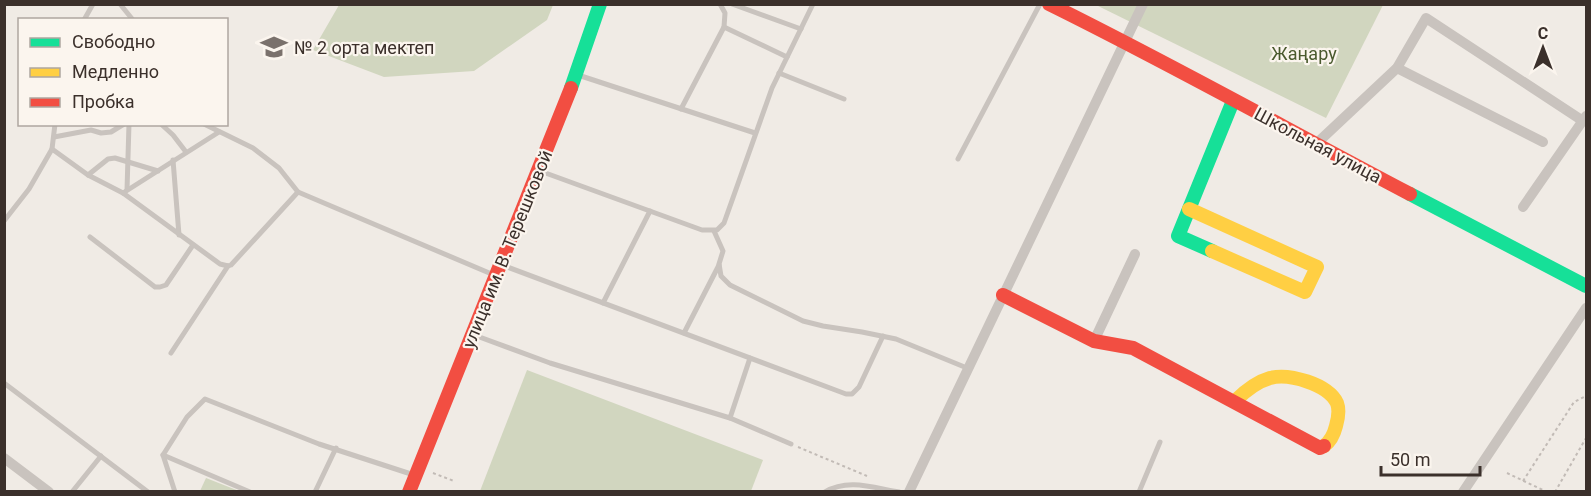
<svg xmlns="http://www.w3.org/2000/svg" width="1591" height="496" viewBox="0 0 1591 496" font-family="Roboto,sans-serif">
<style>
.green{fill:#d1d6bf}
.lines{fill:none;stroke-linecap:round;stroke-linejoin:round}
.path{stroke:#c2bbb6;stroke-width:2;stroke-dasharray:3 3;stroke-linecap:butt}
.lane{stroke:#c9c3be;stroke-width:5}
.street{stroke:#c9c3be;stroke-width:10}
.fast{stroke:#16e098;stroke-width:14}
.slow{stroke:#ffcf43;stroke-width:14}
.jam{stroke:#f24e42;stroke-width:14}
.labels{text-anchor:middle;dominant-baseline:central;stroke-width:4.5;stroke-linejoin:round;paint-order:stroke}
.poi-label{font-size:18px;fill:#3b302b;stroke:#fbf5ee;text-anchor:start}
.park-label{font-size:18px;fill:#4a5a2e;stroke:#fbf5ee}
.street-label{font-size:18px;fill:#3b302b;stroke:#fbf5ee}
</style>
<rect width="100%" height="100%" fill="#f0ebe5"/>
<g class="green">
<polygon points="339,5 339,4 553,5 547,20 474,71 384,77 313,50"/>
<polygon points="1096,5 1383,5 1326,118"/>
<polygon points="527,370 763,460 751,491 480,491"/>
<polygon points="206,478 239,491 200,491"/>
</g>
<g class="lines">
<g class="path">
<polyline points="798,447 867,476"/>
<polyline points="433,473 454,481"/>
<polyline points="1507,473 1547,492"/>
<polyline points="1523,481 1574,402 1586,396"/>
<polyline points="1555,492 1586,438"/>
</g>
<g class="lane">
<polyline points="120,4 133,20"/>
<polyline points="732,4 801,29"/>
<polyline points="84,20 93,4"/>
<polyline points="724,27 787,57"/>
<polyline points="779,73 844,99"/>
<polyline points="578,75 755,133"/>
<polyline points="681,109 724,27 725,13 720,4"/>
<polyline points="161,124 173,135 186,152"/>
<polyline points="204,124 253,148 279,168 298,192 494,275"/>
<polyline points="54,137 91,130 101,133 111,132 124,124"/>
<polyline points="52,149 55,124"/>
<polyline points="958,159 1040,4"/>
<polyline points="173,160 179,235"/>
<polyline points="540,171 702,230 717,230 724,223 772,88 813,4"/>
<polyline points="88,175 108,159 115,158 158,171"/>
<polyline points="127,190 129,124"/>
<polyline points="123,193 219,132"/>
<polyline points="4,221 29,189 52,149 88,175 123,193 220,264 228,266 231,265 298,192"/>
<polyline points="714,231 723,251 719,264 721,276 730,285 803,321 823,326 862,332 896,339 967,368"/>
<polyline points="90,237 155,287 160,287 166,285 193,245"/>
<polyline points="502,265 846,394 852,394 859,387 883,336"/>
<polyline points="603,303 650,211"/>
<polyline points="684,333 719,265"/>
<polyline points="474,335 550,363 730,418 750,358"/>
<polyline points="171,353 228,266"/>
<polyline points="4,383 148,492"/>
<polyline points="730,418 791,444"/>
<polyline points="163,455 175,492"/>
<polyline points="72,492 101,456"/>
<polyline points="250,492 163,455 187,417 205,399 319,444 414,475"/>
<polyline points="315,492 336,448"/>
<path d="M825 492C848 478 874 488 899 492"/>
<polyline points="1139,492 1160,442"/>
</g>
<g class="street">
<polyline points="1397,68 1543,142"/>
<polyline points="1316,144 1397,68 1426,18 1583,121"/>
<polyline points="1523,207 1586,116"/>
<polyline points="1094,341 1135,254"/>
<polyline points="4,458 49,492"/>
<polyline points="909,492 1143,4"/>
<polyline points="1463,492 1586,308"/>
</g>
<g class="fast">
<polyline points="571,88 600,4"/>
<polyline points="1410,194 1586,286"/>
<polyline points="1212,251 1178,236 1233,101"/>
</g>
<g class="slow">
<polyline points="1189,209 1317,267 1305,292 1212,251"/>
<path d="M1235 401C1245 391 1256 382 1270 378 1289 373 1328 384 1337 403 1340 411 1338 419 1336 426 1334 434 1331 441 1324 446"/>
</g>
<g class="jam">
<path d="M1049 4C1171 64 1290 131 1410 194"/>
<polyline points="1003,295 1094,341 1133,348 1320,448 1324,446"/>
<polyline points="409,492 571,88"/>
</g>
</g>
<defs>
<symbol id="school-bare" viewBox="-9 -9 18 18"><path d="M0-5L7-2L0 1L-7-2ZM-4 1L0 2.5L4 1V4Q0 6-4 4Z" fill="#7a716c" stroke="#fbf5ee" stroke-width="2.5" paint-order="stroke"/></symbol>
</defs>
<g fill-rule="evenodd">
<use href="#school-bare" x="255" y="28" width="38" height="38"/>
</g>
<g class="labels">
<g class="poi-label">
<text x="294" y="47">№ 2 орта мектеп</text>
</g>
<g class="park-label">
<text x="1304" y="53">Жаңару</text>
</g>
<g class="street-label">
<text transform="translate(1318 145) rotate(28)">Школьная улица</text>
<text transform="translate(507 249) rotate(-68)">улица им. В. Терешковой</text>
</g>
</g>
<rect width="1591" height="496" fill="none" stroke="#3b302b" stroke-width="12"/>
<rect x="18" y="18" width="210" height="108" fill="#fbf5ee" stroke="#aea6a0" stroke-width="1.5"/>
<rect x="30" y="38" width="30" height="9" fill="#16e098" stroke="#aea6a0" stroke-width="1.5"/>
<text x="72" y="48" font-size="18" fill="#3b302b">Свободно</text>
<rect x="30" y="68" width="30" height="9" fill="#ffcf43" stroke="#aea6a0" stroke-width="1.5"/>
<text x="72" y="78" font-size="18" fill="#3b302b">Медленно</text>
<rect x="30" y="98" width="30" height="9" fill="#f24e42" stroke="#aea6a0" stroke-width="1.5"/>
<text x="72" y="108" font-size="18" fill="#3b302b">Пробка</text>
<g transform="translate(1543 48)" stroke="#fbf5ee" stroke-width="4.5" paint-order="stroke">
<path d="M0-4.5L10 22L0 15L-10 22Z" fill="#3b302b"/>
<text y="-9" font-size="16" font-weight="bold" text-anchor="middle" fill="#3b302b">С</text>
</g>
<path d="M1381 466v9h99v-9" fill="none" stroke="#3b302b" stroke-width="3"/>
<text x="1390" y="466" font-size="18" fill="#3b302b" stroke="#fbf5ee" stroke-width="4.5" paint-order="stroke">50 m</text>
</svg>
